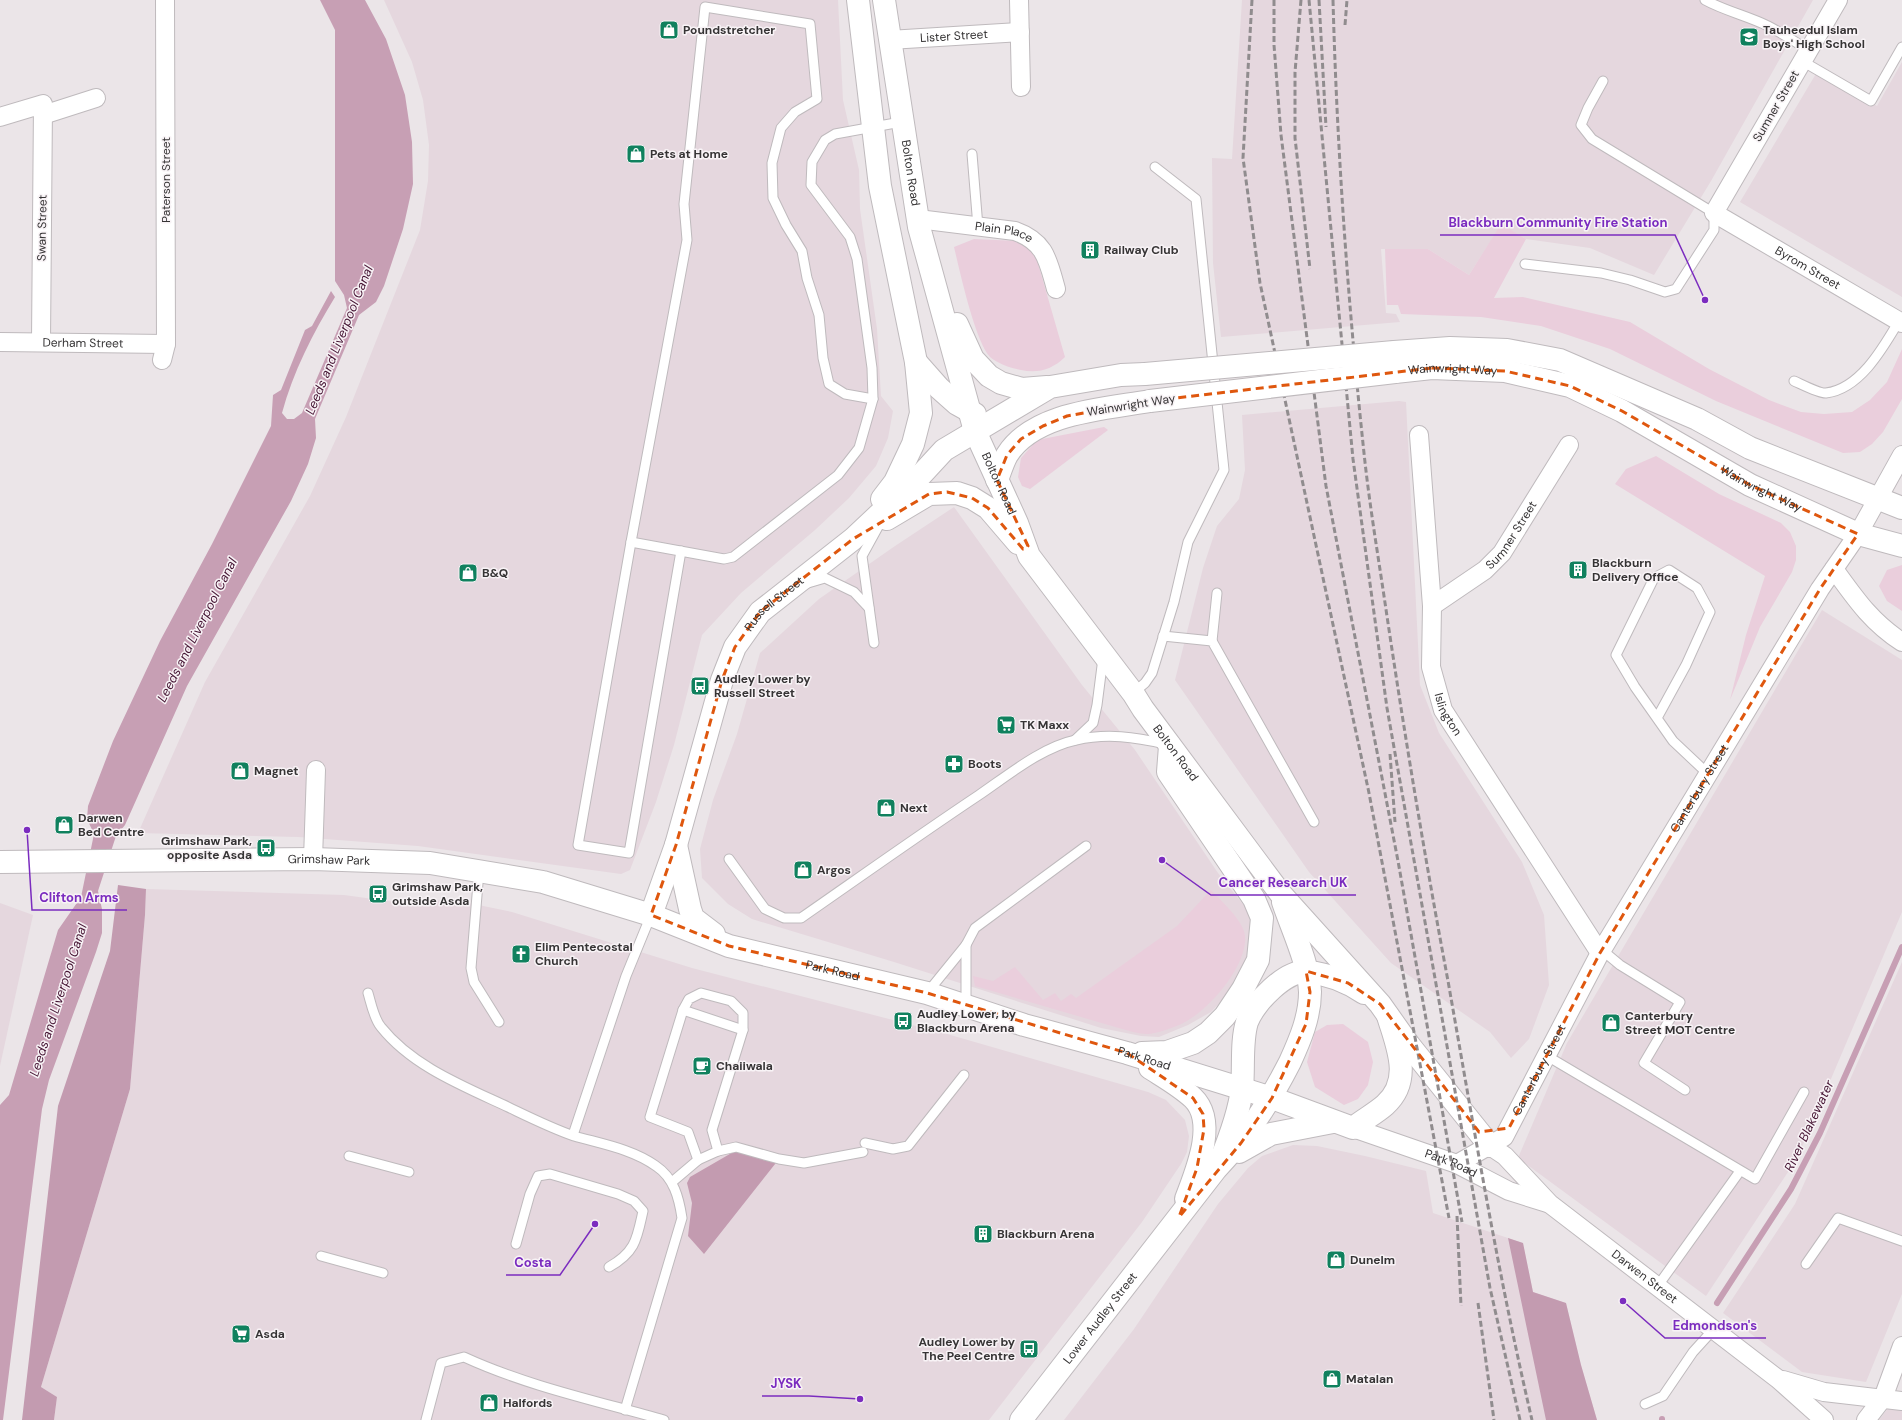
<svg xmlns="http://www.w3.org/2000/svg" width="1902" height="1420" viewBox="0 0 1902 1420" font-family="'DM Sans',sans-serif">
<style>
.built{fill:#e5d7de}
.green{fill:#eacedc}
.forest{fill:#c39bb0}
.water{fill:#c79fb4}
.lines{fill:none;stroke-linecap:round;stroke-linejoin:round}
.stream{stroke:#c79fb4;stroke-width:6}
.lane-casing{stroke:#bfbabd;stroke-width:11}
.street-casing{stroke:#bfbabd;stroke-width:20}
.highway-casing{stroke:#bfbabd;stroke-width:24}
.lane{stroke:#fff;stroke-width:9}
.street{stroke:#fff;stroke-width:18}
.highway{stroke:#fff;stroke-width:22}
.rail{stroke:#908c8e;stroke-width:3;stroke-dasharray:6 3;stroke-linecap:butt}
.highway-bridge-casing{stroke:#bfbabd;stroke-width:24;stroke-linecap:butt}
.highway-bridge{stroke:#fff;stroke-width:22}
.marked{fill:none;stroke:#df570e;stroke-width:3;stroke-dasharray:8 5;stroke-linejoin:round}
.labels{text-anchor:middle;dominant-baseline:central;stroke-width:3;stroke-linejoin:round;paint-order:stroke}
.poi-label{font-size:12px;font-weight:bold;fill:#363435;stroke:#f8f3f6;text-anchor:start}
.street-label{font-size:12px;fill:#363435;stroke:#f8f3f6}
.water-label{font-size:13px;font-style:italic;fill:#451433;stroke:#f8f3f6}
.leader{fill:none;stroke:#7b2cbf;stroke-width:1.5}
.callout-dot{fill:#7b2cbf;stroke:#f8f3f6;stroke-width:1.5}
.callout-label{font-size:13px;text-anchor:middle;font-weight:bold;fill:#7b2cbf;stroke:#f8f3f6;stroke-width:3;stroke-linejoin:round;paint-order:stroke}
</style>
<rect width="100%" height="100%" fill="#ebe5e8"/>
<g class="built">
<polygon points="384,0 838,0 843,100 859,170 860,209 877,329 881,396 893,411 888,438 876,466 849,498 815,530 741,593 702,635 674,745 656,802 630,870 621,874 418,846 298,837 138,833 205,682 310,496 346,417 420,230 428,181 429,145 423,100 412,62"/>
<polygon points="1242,0 1813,0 1711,181 1654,275 1590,248 1526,239 1501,225 1469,275 1428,249 1381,249 1386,313 1396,314 1400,322 1221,337 1213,263 1212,158 1232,159"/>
<polygon points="1902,62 1902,297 1740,202 1817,72 1877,106"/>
<polygon points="1399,401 1406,402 1420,685 1439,733 1522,862 1544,915 1549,985 1529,1039 1511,1058 1490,1032 1391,963 1309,872 1175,680 1203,568 1217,526 1239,499 1245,470 1242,415"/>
<polygon points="954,507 1082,685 1135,750 1218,873 1246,908 1254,932 1250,961 1228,994 1211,1012 1188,1025 1159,1037 1141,1036 1101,1028 894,962 752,919 728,904 702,878 700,849 713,800 737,734 760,653 819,599 895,546"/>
<polygon points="1822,610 1902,660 1902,912 1802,1147 1788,1172 1706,1296 1518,1158 1567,1043"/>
<polygon points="146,889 344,895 395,902 454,900 512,912 692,968 947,1034 1148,1092 1166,1100 1185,1120 1189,1136 1187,1152 1181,1164 1142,1222 989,1420 54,1420 57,1397 41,1387 130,1089 145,915"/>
<polygon points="0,903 33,915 0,1066"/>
<polygon points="1902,962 1902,1294 1866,1382 1802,1372 1723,1313 1795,1204"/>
<polygon points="1293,1145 1317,1146 1365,1156 1426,1171 1433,1213 1523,1243 1533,1292 1566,1303 1581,1365 1597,1420 1064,1420 1134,1329 1218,1204 1248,1168 1262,1156"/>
<polygon points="1889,1407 1902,1409 1902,1420 1879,1420"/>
</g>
<g class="green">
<polygon points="1501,224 1526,239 1494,298 1523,297 1630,322 1709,369 1769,400 1801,412 1824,414 1852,412 1870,400 1887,382 1902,349 1902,399 1883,432 1872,444 1860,452 1843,453 1716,401 1610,349 1541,326 1481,317 1401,314 1398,305 1387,305 1385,249 1428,249 1469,275"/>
<path d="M974 239 1019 241 1035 253 1065 357C1053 369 1038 374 1021 370 1011 368 998 364 990 357 975 341 960 272 954 247Z"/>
<polygon points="1104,427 1108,430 1030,489 1022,486 1018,477 1021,458 1037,440"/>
<polygon points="1656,456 1719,494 1781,523 1790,532 1796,546 1796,560 1792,572 1760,627 1730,700 1746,635 1765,576 1615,484 1626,469"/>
<polygon points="1902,565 1902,611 1887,601 1879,586 1887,570"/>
<path d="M1211 890C1221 901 1244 921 1245 936 1248 966 1206 1014 1179 1025 1171 1028 1156 1034 1147 1034 1141 1034 1135 1032 1129 1031L975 986 973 976 993 981 1015 967 1043 1000 1055 993 1061 1001 1071 994 1076 998 1177 926Z"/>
<polygon points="1343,1024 1368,1042 1373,1062 1368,1085 1358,1099 1344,1105 1315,1087 1307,1062 1315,1032 1327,1025"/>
</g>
<g class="forest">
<polygon points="118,885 146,889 145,915 130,1089 41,1387 57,1397 54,1420 22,1420 58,1106 110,951"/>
<polygon points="735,1151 779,1159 704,1254 688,1236 692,1203 687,1183 690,1177"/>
<polygon points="1508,1238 1523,1243 1533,1292 1566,1303 1581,1365 1597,1420 1546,1420"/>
</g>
<path class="water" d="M320 0H365L386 39 405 95 412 142 413 184 403 229 384 286 376 302 359 315 315 419 316 438 308 464 291 501 187 686 125 825 116 836 98 891 102 909V933L96 952 49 1080 42 1109 3 1420H0V1105L9 1095 58 930 81 897 94 834 87 819 88 806 113 741 160 641 212 544 271 426 273 395 281 390 305 330 312 326 331 291 335 297C313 333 293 372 282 413L287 419H294L302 413 347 308 344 295 335 281V30Z"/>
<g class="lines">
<g class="stream">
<polyline points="1717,1303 1791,1189 1820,1133 1902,947"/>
<polyline points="1662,1420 1662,1419"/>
</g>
<defs>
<g id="lane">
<path d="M1705 0C1725 11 1748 16 1768 26 1782 33 1795 42 1809 50"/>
<polyline points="1802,61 1871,101 1902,47"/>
<polyline points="972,154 978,227"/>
<polyline points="1525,264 1601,273 1630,280 1665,292 1676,289 1714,230 1714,213 1592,139 1581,125 1588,108 1603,81"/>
<path d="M1794 381C1801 384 1820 394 1826 393 1860 389 1883 348 1899 321"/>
<polyline points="631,542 724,559 733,557 838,475 859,448 873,399 872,368 857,259 850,237 811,185 812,162 825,140 835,134 901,122"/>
<polyline points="681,551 629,853 578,845 631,542 687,240 684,204 705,7 810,24 817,99 795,112 781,128 772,163 773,198 786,225 802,251 807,278 819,315 823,358 829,384 845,394 873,399"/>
<polyline points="808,583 825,578 854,592 869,608"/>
<polyline points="1163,636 1212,641 1314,822"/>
<polyline points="1212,641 1217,593"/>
<polyline points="874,643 862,556 879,525"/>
<polyline points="1133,693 1145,683 1152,673 1174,602 1188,542 1224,470 1196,199 1155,167"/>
<polyline points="1657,718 1686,665 1710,612 1697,588 1669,570 1654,578 1616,655 1635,687 1673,741 1707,773"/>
<polyline points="1075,740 1093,723 1097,705 1103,658"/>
<path d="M729 859 765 909 784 918H801C860 877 919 835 979 795 1007 776 1042 747 1076 740 1107 733 1135 737 1165 744"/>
<polyline points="479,871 471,968 474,982 499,1022"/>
<polyline points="1602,950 1620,965 1680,1002 1644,1063 1685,1090"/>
<path d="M368 993C371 1003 374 1019 381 1027 412 1066 463 1086 508 1107 529 1117 551 1128 574 1136 602 1144 632 1149 656 1166 674 1178 679 1198 682 1218L625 1410"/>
<polyline points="927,993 966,945 975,928 1086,846"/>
<polyline points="966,1006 966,945"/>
<polyline points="683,1010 743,1030"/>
<polyline points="1547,1056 1755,1179 1804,1092"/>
<polyline points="573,1135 626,976 651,915"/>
<polyline points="865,1143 893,1149 908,1146 964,1075"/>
<polyline points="349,1156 409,1172"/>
<polyline points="698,1160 688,1132 650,1117 683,1010 689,999 701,993 731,1001 743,1013 743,1030 712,1130 718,1151"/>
<polyline points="672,1182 698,1160 718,1151 736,1147 779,1159 804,1163 863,1152"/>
<path d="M516 1244 530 1194 538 1176 550 1174 618 1194 634 1201 643 1211C637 1238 636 1252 609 1267"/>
<polyline points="321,1256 383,1273"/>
<polyline points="1806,1264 1838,1218 1902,1241"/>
<polyline points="1657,1287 1740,1171"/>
<polyline points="1645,1404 1663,1396 1693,1352 1713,1330"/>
<path d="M426 1420 441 1363 464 1357C527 1386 597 1401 664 1420"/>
</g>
<g id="street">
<polyline points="1019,0 1021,87"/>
<path id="s1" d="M1838 0 1714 213 1902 323"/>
<path id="s2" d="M889 40 1020 32"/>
<polyline points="43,115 96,98"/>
<polyline points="0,117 43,104 41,342"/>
<path id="s3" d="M918 219 1015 231C1046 242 1048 261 1056 289"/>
<path id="s4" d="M0 342 166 344"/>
<polyline points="162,360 166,344 165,0"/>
<path id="s5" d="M1419 435 1432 606 1431 667 1443 710 1600 953"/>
<path d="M1834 569C1855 598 1871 622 1902 642"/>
<path id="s6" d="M1432 606 1485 570 1502 553 1569 445"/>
<polyline points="313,859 316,770"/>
<path id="s7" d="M1353 1128 1457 1164 1509 1191 1547 1203"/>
<path id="s8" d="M1490 1146 1505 1156 1550 1204 1778 1379 1824 1420"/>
<path id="s9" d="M1457 1164 1504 1137 1600 953 1820 589 1858 534 1902 455"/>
<polyline points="1783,1380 1824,1392 1902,1401"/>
<polyline points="1866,1420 1883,1398 1902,1346"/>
</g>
<g id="highway">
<polyline points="858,0 880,186 916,362 921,413 913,444 895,482 882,499"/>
<path id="s10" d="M884 0 919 227 975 431 1017 523 1029 556 1133 693 1143 709 1280 893 1380 1004 1409 1045 1490 1146"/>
<polyline points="957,324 973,359 989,376 1001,383 1022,389 1047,387"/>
<polyline points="1394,352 1450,348 1507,350 1560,360 1697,419 1750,448 1902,508"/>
<polyline points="916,362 939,388 957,404 975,414"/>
<path id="s11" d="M1395 372 1432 368 1505 371 1570 386 1622 411 1750 485 1858 534 1902 546"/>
<path d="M997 480C1000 472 1003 462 1007 455 1034 412 1105 409 1150 401"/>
<polyline points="887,519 929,494 957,493 972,498 988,508 1018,543"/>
<polyline points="676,845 690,909 693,918 714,934"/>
<path id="s12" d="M0 862 313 859 430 863 543 882 651 915 729 946 927 993 1024 1025 1127 1053 1272 1098 1353 1128C1363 1120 1376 1113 1385 1105 1413 1080 1397 1046 1388 1016"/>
<path id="s13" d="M651 915 676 845 722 680 735 647 760 612 853 539 920 476 944 450 1050 387 1121 375 1145 374"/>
<polyline points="1142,1053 1167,1052 1193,1043 1208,1033 1225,1016 1243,989 1258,960 1262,918 1254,899 1168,772 1170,746"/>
<path d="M1150 1068C1164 1077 1180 1086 1193 1098 1218 1122 1196 1172 1186 1199"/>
<polyline points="1239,1152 1271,1134 1333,1122"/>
<path d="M1221 1159C1230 1137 1239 1113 1242 1089 1244 1068 1241 1041 1247 1022 1254 1003 1286 969 1308 972 1328 974 1348 982 1364 993"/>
<path id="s14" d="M1021 1420 1216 1169C1248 1135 1269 1103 1290 1062 1300 1040 1310 1017 1310 992 1309 964 1292 929 1283 902"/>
</g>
</defs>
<use href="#lane" class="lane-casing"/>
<use href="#street" class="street-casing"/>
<use href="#highway" class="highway-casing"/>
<use href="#lane" class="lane"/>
<use href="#street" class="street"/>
<use href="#highway" class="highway"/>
<g class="rail">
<polyline points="1252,0 1243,158 1260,283 1369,793 1449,1218"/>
<polyline points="1274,0 1274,45 1281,135 1326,486 1398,861 1462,1222"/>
<polyline points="1301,0 1295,72 1295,138 1310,269"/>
<polyline points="1309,0 1353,459 1387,708 1490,1288 1520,1420"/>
<polyline points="1319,0 1326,127"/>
<path d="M1333 0C1337 151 1348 303 1364 453 1369 501 1377 549 1384 596 1403 725 1424 853 1448 981 1474 1128 1498 1275 1532 1420"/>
<polyline points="1345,25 1347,0"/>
<polyline points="1390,754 1395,822"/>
<polyline points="1457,1216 1461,1306"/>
<polyline points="1478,1303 1494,1420"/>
</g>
<defs>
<g id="highway-bridge">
<polyline points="1145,374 1394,352"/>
<polyline points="1150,401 1395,372"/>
</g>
</defs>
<use href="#highway-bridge" class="highway-bridge-casing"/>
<use href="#highway-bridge" class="highway-bridge"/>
</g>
<path class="marked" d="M1432 368 1505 371 1570 386 1622 411 1750 485 1858 534 1820 589 1600 953 1509 1128 1479 1132 1380 1004 1348 983 1306 971 1310 992 1306 1024 1272 1098 1241 1143 1179 1217 1197 1168 1204 1129 1203 1114 1193 1098 1127 1053 927 993 729 946 651 915 676 845 722 680 735 647 760 612 853 539 929 494 947 492 972 498 988 508 1023 549 1028 546 997 480 1007 455 1021 439 1043 426 1067 416 1150 401Z"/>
<defs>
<symbol id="shop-square" viewBox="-11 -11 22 22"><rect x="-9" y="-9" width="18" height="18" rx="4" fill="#10815e" stroke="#f8f3f6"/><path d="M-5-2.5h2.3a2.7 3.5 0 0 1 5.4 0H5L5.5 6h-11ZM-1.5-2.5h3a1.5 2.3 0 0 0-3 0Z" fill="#fff"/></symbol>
<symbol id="school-square" viewBox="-11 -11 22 22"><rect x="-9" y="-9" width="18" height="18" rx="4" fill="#10815e" stroke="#f8f3f6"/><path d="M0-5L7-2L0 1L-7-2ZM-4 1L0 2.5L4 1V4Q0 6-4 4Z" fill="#fff"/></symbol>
<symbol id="building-square" viewBox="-11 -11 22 22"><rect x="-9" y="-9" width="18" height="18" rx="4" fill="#10815e" stroke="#f8f3f6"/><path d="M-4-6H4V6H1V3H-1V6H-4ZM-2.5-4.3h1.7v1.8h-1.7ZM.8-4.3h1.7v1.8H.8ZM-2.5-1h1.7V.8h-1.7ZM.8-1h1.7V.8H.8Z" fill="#fff"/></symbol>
<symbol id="bus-square" viewBox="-11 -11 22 22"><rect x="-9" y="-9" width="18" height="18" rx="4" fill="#10815e" stroke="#f8f3f6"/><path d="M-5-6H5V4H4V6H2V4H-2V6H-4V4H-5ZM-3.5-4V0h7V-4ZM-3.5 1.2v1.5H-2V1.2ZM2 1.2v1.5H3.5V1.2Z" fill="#fff"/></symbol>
<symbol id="supermarket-square" viewBox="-11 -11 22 22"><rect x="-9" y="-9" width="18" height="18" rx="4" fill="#10815e" stroke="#f8f3f6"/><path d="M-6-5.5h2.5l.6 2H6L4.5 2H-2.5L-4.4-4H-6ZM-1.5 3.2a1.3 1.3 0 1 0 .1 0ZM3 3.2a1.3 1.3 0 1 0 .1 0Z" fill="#fff"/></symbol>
<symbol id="pharmacy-square" viewBox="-11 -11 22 22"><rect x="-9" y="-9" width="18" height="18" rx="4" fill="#10815e" stroke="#f8f3f6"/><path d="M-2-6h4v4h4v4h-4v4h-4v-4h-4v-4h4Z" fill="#fff"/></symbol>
<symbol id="church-square" viewBox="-11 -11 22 22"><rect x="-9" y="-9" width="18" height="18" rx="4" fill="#10815e" stroke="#f8f3f6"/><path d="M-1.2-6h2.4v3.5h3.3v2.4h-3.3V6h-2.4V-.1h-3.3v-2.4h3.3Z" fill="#fff"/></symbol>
<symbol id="cafe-square" viewBox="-11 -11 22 22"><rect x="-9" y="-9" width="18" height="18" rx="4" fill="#10815e" stroke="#f8f3f6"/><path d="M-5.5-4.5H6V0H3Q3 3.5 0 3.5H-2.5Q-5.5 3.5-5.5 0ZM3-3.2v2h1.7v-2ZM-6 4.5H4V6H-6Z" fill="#fff"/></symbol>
</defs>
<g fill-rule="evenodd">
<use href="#shop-square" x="658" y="19" width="22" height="22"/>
<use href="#school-square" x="1738" y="26" width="22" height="22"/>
<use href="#shop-square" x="625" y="143" width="22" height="22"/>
<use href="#building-square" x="1079" y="239" width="22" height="22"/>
<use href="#building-square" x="1567" y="559" width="22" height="22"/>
<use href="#shop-square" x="457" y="562" width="22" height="22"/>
<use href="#bus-square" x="689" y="675" width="22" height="22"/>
<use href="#supermarket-square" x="995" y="714" width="22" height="22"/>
<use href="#pharmacy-square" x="943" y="753" width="22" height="22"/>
<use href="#shop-square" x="229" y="760" width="22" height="22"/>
<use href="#shop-square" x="875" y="797" width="22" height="22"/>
<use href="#shop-square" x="53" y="814" width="22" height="22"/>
<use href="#bus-square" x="255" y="837" width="22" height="22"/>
<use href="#shop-square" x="792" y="859" width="22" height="22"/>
<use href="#bus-square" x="367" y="883" width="22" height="22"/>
<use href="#church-square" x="510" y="943" width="22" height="22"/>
<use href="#bus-square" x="892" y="1010" width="22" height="22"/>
<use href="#shop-square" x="1600" y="1012" width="22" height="22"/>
<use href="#cafe-square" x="691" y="1055" width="22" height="22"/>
<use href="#building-square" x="972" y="1223" width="22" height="22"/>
<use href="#shop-square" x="1325" y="1249" width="22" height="22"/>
<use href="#supermarket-square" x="230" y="1323" width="22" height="22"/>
<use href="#bus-square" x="1018" y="1338" width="22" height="22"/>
<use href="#shop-square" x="1321" y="1368" width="22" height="22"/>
<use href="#shop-square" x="478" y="1392" width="22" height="22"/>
</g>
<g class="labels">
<g class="poi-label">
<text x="683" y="30">Poundstretcher</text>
<text x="1763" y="30">Tauheedul Islam<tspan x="1763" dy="14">Boys' High School</tspan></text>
<text x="650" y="154">Pets at Home</text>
<text x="1104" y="250">Railway Club</text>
<text x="1592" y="563">Blackburn<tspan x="1592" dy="14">Delivery Office</tspan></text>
<text x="482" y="573">B&amp;Q</text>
<text x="714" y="679">Audley Lower by<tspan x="714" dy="14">Russell Street</tspan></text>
<text x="1020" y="725">TK Maxx</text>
<text x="968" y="764">Boots</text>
<text x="254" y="771">Magnet</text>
<text x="900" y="808">Next</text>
<text x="78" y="818">Darwen<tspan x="78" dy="14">Bed Centre</tspan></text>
<text x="252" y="841" text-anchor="end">Grimshaw Park,<tspan x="252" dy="14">opposite Asda</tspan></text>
<text x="817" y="870">Argos</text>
<text x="392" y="887">Grimshaw Park,<tspan x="392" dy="14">outside Asda</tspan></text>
<text x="535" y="947">Elim Pentecostal<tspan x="535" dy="14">Church</tspan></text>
<text x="917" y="1014">Audley Lower, by<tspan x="917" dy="14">Blackburn Arena</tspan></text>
<text x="1625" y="1016">Canterbury<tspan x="1625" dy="14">Street MOT Centre</tspan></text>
<text x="716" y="1066">Chaiiwala</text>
<text x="997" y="1234">Blackburn Arena</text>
<text x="1350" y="1260">Dunelm</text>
<text x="255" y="1334">Asda</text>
<text x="1015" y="1342" text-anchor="end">Audley Lower by<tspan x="1015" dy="14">The Peel Centre</tspan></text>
<text x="1346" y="1379">Matalan</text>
<text x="503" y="1403">Halfords</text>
</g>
<g class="street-label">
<text stroke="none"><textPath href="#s2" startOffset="65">Lister Street</textPath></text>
<text transform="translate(1776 106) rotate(-60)">Sumner Street</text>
<text stroke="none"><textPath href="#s10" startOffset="175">Bolton Road</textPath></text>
<text transform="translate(166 180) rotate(-90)">Paterson Street</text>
<text transform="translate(42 228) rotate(-89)">Swan Street</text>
<text stroke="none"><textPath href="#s3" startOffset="87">Plain Place</textPath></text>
<text stroke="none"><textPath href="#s1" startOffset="355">Byrom Street</textPath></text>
<text stroke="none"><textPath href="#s4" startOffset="83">Derham Street</textPath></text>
<text stroke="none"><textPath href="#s11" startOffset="58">Wainwright Way</textPath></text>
<text transform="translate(1131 405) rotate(-9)">Wainwright Way</text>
<text stroke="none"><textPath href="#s10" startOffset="499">Bolton Road</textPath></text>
<text stroke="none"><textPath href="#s11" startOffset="394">Wainwright Way</textPath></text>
<text stroke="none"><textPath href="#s6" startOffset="108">Sumner Street</textPath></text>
<text stroke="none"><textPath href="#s13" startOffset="340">Russell Street</textPath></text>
<text stroke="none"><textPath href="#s5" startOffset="283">Islington</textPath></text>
<text stroke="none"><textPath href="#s10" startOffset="823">Bolton Road</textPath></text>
<text stroke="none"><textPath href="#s9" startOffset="454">Canterbury Street</textPath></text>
<text stroke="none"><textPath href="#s12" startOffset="329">Grimshaw Park</textPath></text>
<text stroke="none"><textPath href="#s12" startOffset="848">Park Road</textPath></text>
<text stroke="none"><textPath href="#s12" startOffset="1172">Park Road</textPath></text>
<text stroke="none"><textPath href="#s9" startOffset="130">Canterbury Street</textPath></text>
<text stroke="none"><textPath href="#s7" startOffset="104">Park Road</textPath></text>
<text stroke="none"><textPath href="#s8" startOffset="203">Darwen Street</textPath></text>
<text stroke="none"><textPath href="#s14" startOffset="129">Lower Audley Street</textPath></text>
</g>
<g class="water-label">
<text transform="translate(339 340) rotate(-68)">Leeds and Liverpool Canal</text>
<text transform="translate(197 630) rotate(-63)">Leeds and Liverpool Canal</text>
<text transform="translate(58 1000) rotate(-72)">Leeds and Liverpool Canal</text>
<text transform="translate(1809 1126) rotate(-65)">River Blakewater</text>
</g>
</g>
<path class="leader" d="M1705 300L1675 235H1440M1162 860L1211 895H1356M27 830L32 910H127M595 1224L560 1275H506M1623 1301L1665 1338H1766M860 1399L809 1396H762"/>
<g class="callout-dot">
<circle cx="1705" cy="300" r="4"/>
<circle cx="1162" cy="860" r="4"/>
<circle cx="27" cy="830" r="4"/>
<circle cx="595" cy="1224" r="4"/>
<circle cx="1623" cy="1301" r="4"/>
<circle cx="860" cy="1399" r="4"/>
</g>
<g class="callout-label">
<text x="1558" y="227">Blackburn Community Fire Station</text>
<text x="1283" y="887">Cancer Research UK</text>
<text x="79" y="902">Clifton Arms</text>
<text x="533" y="1267">Costa</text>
<text x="1715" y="1330">Edmondson's</text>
<text x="786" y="1388">JYSK</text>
</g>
</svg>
